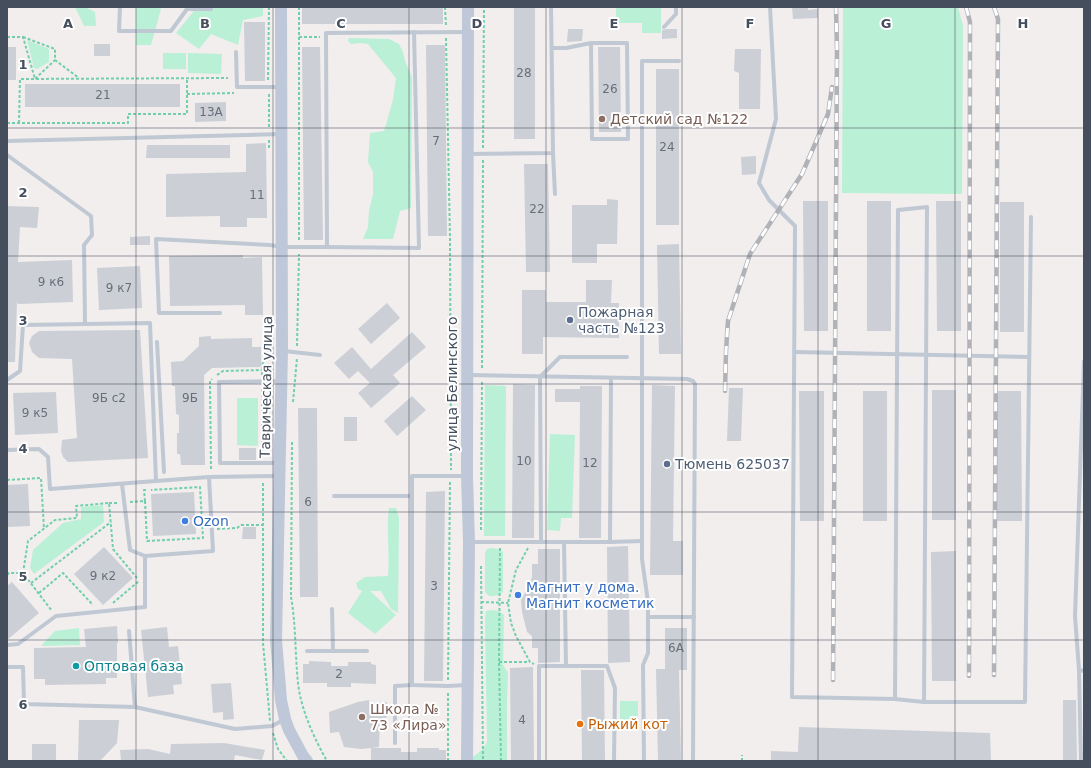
<svg xmlns="http://www.w3.org/2000/svg" width="1091" height="768" viewBox="0 0 1091 768" font-family="'DejaVu Sans',sans-serif">
<style>
.green{fill:#baf0d6}
.building{fill:#cccfd6}
.lines{fill:none;stroke-linecap:round;stroke-linejoin:round}
.path{stroke:#71cfad;stroke-width:2;stroke-dasharray:3 2;stroke-linecap:butt}
.lane{stroke:#c0c8d4;stroke-width:4}
.secondary{stroke:#bfc8d8;stroke-width:12}
.rail-casing{stroke:#b0b2b8;stroke-width:4.5}
.rail{stroke:#fff;stroke-width:3;stroke-dasharray:9;stroke-linecap:butt}
.grid{fill:none;stroke:#454e5c;stroke-width:1;stroke-opacity:0.55}
.education-dot{fill:#8d6e63;stroke:#fff;stroke-width:1.5}
.service-dot{fill:#5c6f8a;stroke:#fff;stroke-width:1.5}
.shop-dot{fill:#3f7fe0;stroke:#fff;stroke-width:1.5}
.culture-dot{fill:#0f9aa8;stroke:#fff;stroke-width:1.5}
.food-dot{fill:#e8710a;stroke:#fff;stroke-width:1.5}
.labels{text-anchor:middle;dominant-baseline:central;stroke-width:4;stroke-linejoin:round;paint-order:stroke}
.number-label{font-size:12px;fill:#676e7a}
.education-label{font-size:14px;fill:#785e54;stroke:#fff;text-anchor:start}
.service-label{font-size:14px;fill:#4e5e75;stroke:#fff;text-anchor:start}
.street-label{font-size:14px;fill:#454e5c;stroke:#fff}
.shop-label{font-size:14px;fill:#366cbe;stroke:#fff;text-anchor:start}
.culture-label{font-size:14px;fill:#0d838f;stroke:#fff;text-anchor:start}
.food-label{font-size:14px;fill:#c56008;stroke:#fff;text-anchor:start}
.grid-label{font-size:13px;text-anchor:middle;font-weight:bold;fill:#454e5c;stroke:#fff;stroke-width:4;stroke-linejoin:round;paint-order:stroke}
</style>
<rect width="100%" height="100%" fill="#f1eeed"/>
<g class="green">
<polygon points="75,7 85,7 95,12 96,26 84,26"/>
<polygon points="136,7 157,7 161,9 151,45 136,45"/>
<polygon points="197,7 263,7 263,16 243,20 238,45 211,34 199,49 176,33"/>
<polygon points="616,7 661,7 661,33 642,33 642,23 616,23"/>
<polygon points="843,7 958,7 963,26 962,194 842,193"/>
<polygon points="349,38 389,39 399,44 403,52 405,61 412,77 411,208 400,211 393,239 363,239 368,227 369,210 373,195 373,172 368,162 370,133 384,131 393,100 396,78 368,44 360,43 351,44 348,41"/>
<polygon points="27,40 49,49 49,62 37,69 34,68"/>
<rect x="163" y="53" width="23" height="16"/>
<polygon points="188,53 222,54 221,74 188,73"/>
<polygon points="485,385 506,386 505,536 484,536"/>
<polygon points="237,398 258,398 258,446 237,445"/>
<polygon points="550,434 575,435 572,518 561,518 560,531 547,530"/>
<polygon points="103,505 104,522 34,574 30,568 33,550 63,523 81,519 81,507"/>
<path d="M389 508H396L399 518 398 613 391 609 381 591H370L396 615 375 634 348 613 362 591 358 589 356 583 365 577 388 576C390 553 386 531 389 508Z"/>
<path d="M491 548 499 549 503 552V592C498 596 495 596 489 596L485 592V553L487 549Z"/>
<polygon points="491,610 499,611 504,615 503,665 508,673 507,702 507,761 473,761 473,757 483,749 487,742 485,618 486,611"/>
<polygon points="79,628 80,645 41,646 55,631"/>
<rect x="620" y="701" width="18" height="27"/>
</g>
<g class="building">
<rect x="302" y="7" width="141" height="17"/>
<rect x="514" y="7" width="21" height="132"/>
<polygon points="792,7 808,7 808,10 818,9 818,18 793,19"/>
<polygon points="244,22 265,22 265,81 245,81"/>
<polygon points="568,29 583,29 582,41 567,42"/>
<polygon points="667,29 677,29 677,38 662,39 662,30"/>
<rect x="94" y="44" width="16" height="12"/>
<polygon points="426,45 445,45 447,236 428,236"/>
<rect x="7" y="47" width="9" height="33"/>
<polygon points="302,47 320,47 323,240 304,240"/>
<polygon points="598,47 620,47 621,132 599,132"/>
<polygon points="735,49 761,49 760,109 739,109 739,73 734,71"/>
<rect x="656" y="69" width="23" height="156"/>
<rect x="25" y="84" width="155" height="23"/>
<polygon points="226,102 226,121 195,122 195,103"/>
<polygon points="266,143 267,218 247,218 247,227 220,227 220,216 166,217 166,174 246,172 246,144"/>
<polygon points="147,145 230,145 230,158 146,158"/>
<polygon points="756,156 756,174 742,175 741,157"/>
<polygon points="524,164 548,164 550,272 526,272"/>
<polygon points="607,199 618,200 617,244 597,244 597,263 572,263 572,205 607,205"/>
<polygon points="803,201 828,201 828,331 804,331"/>
<rect x="867" y="201" width="24" height="130"/>
<polygon points="936,201 961,201 961,331 937,331"/>
<rect x="1000" y="202" width="24" height="130"/>
<polygon points="7,206 39,207 37,228 20,227 18,262 72,260 73,302 18,304 17,302 15,362 7,362"/>
<polygon points="150,236 150,245 130,245 130,237"/>
<polygon points="679,244 681,354 659,354 657,245"/>
<polygon points="243,255 243,258 262,257 263,315 245,315 245,305 170,306 169,256"/>
<polygon points="140,266 142,308 99,310 97,268"/>
<polygon points="586,280 612,280 611,303 619,303 619,338 543,337 543,354 522,354 522,290 546,290 546,302 586,302"/>
<polygon points="387,303 400,318 371,344 358,329"/>
<polygon points="140,330 148,458 68,462 63,457 61,451 62,440 77,438 72,359 39,358 32,352 29,343 32,336 39,331"/>
<polygon points="412,332 426,347 393,375 400,383 371,408 358,393 370,383 358,371 349,379 334,363 352,347 371,369"/>
<polygon points="211,336 211,339 252,338 252,347 261,347 261,367 212,368 204,375 205,465 181,465 180,454 177,454 177,433 179,433 179,415 176,414 175,386 172,386 171,362 183,361 199,346 199,337"/>
<polygon points="513,384 535,385 534,538 512,538"/>
<polygon points="652,385 675,386 673,541 683,541 683,575 650,575"/>
<polygon points="580,386 602,386 601,538 579,538 580,402 555,402 555,389 580,389"/>
<polygon points="729,388 743,388 741,441 727,441"/>
<rect x="932" y="390" width="24" height="130"/>
<polygon points="799,391 824,391 824,521 800,521"/>
<rect x="863" y="391" width="24" height="130"/>
<polygon points="997,391 1021,391 1022,521 997,521"/>
<polygon points="56,392 58,433 15,435 13,393"/>
<polygon points="412,396 426,410 397,436 384,421"/>
<polygon points="298,408 317,408 318,597 300,597"/>
<rect x="344" y="417" width="13" height="24"/>
<rect x="239" y="448" width="17" height="12"/>
<polygon points="28,484 30,526 7,527 7,485"/>
<polygon points="445,491 443,681 424,681 426,492"/>
<polygon points="194,492 196,534 153,536 151,494"/>
<polygon points="243,527 256,527 256,539 242,539"/>
<polygon points="628,546 630,662 608,663 607,547"/>
<polygon points="104,547 133,578 103,605 74,574"/>
<polygon points="538,549 560,549 560,662 538,663 538,648 532,648 532,636 527,632 522,612 521,600 526,591 528,583 532,578 532,564 538,564"/>
<polygon points="956,551 956,681 932,681 931,552"/>
<polygon points="12,582 39,613 7,640 7,586"/>
<polygon points="117,626 118,643 117,643 117,678 106,678 106,684 45,685 45,679 34,679 34,648 86,647 84,629"/>
<polygon points="167,627 169,647 178,646 182,684 173,685 174,694 148,697 141,630"/>
<polygon points="665,628 687,628 687,670 679,670 681,761 658,761 656,669 665,669"/>
<polygon points="309,661 331,662 331,666 348,666 348,662 371,662 371,664 376,665 376,684 351,683 351,687 327,687 327,683 303,683 303,664 309,664"/>
<polygon points="533,667 534,761 511,761 510,668"/>
<polygon points="581,670 604,670 605,761 582,761"/>
<polygon points="231,683 234,719 223,720 223,712 213,713 211,684"/>
<polygon points="369,700 369,703 387,702 387,717 380,722 379,747 372,748 401,748 401,752 417,752 417,748 439,748 439,750 446,750 446,761 371,761 371,748 361,749 344,747 339,732 330,733 329,712 358,702"/>
<polygon points="1063,700 1076,700 1077,761 1063,761"/>
<polygon points="79,720 119,720 117,743 100,761 78,761"/>
<polygon points="799,727 990,733 991,761 771,761 771,751 798,752"/>
<polygon points="224,743 265,750 262,760 235,755 234,761 121,761 120,750 148,749 170,754 171,744"/>
<rect x="32" y="744" width="24" height="17"/>
</g>
<g class="lines">
<g class="path">
<polyline points="445,7 446,26"/>
<polyline points="7,37 23,37 35,79 55,60"/>
<polyline points="23,37 55,49 55,60 79,78"/>
<polyline points="299,37 320,37"/>
<polyline points="446,38 450,238 451,470"/>
<polyline points="268,80 269,7"/>
<polyline points="187,94 234,93"/>
<polyline points="269,94 269,128"/>
<polyline points="7,123 128,123 128,114 187,114 187,78"/>
<polyline points="19,123 20,79 228,78"/>
<polyline points="269,140 269,150"/>
<polyline points="483,148 484,7"/>
<polyline points="299,240 299,7"/>
<polyline points="297,346 299,254"/>
<polyline points="482,368 483,160"/>
<polyline points="217,375 223,371 262,370"/>
<polyline points="262,375 263,357 271,349"/>
<polyline points="293,402 297,358"/>
<path d="M292 442 291 597C296 625 295 654 298 683 301 710 314 738 327 761"/>
<polyline points="262,457 262,387"/>
<polyline points="211,469 210,381 212,379"/>
<polyline points="7,480 41,478 44,529"/>
<polyline points="263,483 263,643 270,721"/>
<polyline points="145,501 147,541 203,538 200,487 151,490"/>
<polyline points="130,502 145,501 144,490 146,490"/>
<polyline points="109,503 118,503"/>
<polyline points="217,529 237,528 241,525 263,525"/>
<polyline points="481,530 482,382"/>
<polyline points="500,548 499,662 501,761"/>
<polyline points="528,548 516,570 508,603 511,623 516,636 530,662 534,664"/>
<polyline points="481,566 483,761"/>
<polyline points="23,573 28,541 55,520 77,518 76,506 109,503 113,549 137,578"/>
<polyline points="7,575 9,573 23,573 52,611"/>
<polyline points="31,583 111,522"/>
<polyline points="39,593 63,573 93,605"/>
<polyline points="481,602 508,603"/>
<polyline points="113,603 139,581"/>
<polyline points="499,662 530,662"/>
<polyline points="448,680 450,482"/>
<polyline points="273,733 278,749 287,761"/>
<polyline points="448,761 448,692"/>
<polyline points="742,761 742,755"/>
</g>
<g class="lane">
<polyline points="120,7 119,31 171,31 187,9 211,9"/>
<polyline points="770,7 776,119 759,183 769,200 795,226 792,697 895,699 898,210 927,207 924,702 1025,702 1031,217"/>
<polyline points="664,27 676,14 676,7"/>
<polyline points="552,48 566,48 591,43 627,43 628,139 592,139 591,43"/>
<polyline points="236,52 237,87 279,87"/>
<polyline points="7,141 281,134"/>
<polyline points="553,153 555,194"/>
<polyline points="469,154 553,153 551,7"/>
<polyline points="7,155 91,216 92,235 84,245 85,323"/>
<polyline points="327,247 419,248 414,32"/>
<polyline points="220,313 159,313 156,239 270,245 282,247 327,247 326,33 467,32"/>
<polyline points="157,342 164,472"/>
<polyline points="284,351 320,355"/>
<polyline points="795,352 1029,357"/>
<polyline points="468,375 687,379 693,381 695,384 693,761"/>
<polyline points="7,380 20,371 23,325 150,323 156,481"/>
<polyline points="7,450 39,449 48,457 50,489 209,477"/>
<polyline points="277,463 220,463 219,382 279,381"/>
<polyline points="465,476 412,476 412,685 448,686 467,685"/>
<polyline points="122,484 130,550 145,556"/>
<polyline points="334,496 412,496"/>
<polyline points="541,541 540,377 560,357 627,357"/>
<polyline points="470,542 610,542 642,541"/>
<polyline points="564,542 566,666"/>
<polyline points="610,542 611,378"/>
<polyline points="332,609 333,651 367,651"/>
<polyline points="648,617 694,617"/>
<polyline points="129,631 135,707"/>
<polyline points="7,645 18,644 56,616 145,607 145,556 213,551 209,477 279,476"/>
<polyline points="307,651 333,651"/>
<polyline points="7,667 23,667 24,704 135,707 235,729 272,726 283,720"/>
<polyline points="1079,670 1075,616 1084,361"/>
<polyline points="895,699 924,702"/>
<polyline points="395,743 395,686 412,685"/>
<polyline points="539,761 539,666 607,666 615,688 614,761"/>
<polyline points="644,761 643,665 648,653 648,602 642,559 642,61 679,61"/>
<polyline points="1081,761 1079,670 1084,671"/>
</g>
<g class="secondary">
<polyline points="281,7 282,351 276,640 281,700 285,719 289,730 303,756 307,761"/>
<polyline points="467,761 469,542 467,476 468,7"/>
</g>
<defs>
<g id="rail">
<polyline points="966,7 970,22 969,676"/>
<polyline points="994,7 998,19 994,675"/>
<polyline points="725,391 726,351 728,321 750,254 802,174 828,114 832,87"/>
<polyline points="833,680 837,50 836,7"/>
</g>
</defs>
<use href="#rail" class="rail-casing"/>
<use href="#rail" class="rail"/>
</g>
<path class="grid" d="M136 7V761M273 7V761M409 7V761M546 7V761M682 7V761M818 7V761M955 7V761M7 128H1084M7 256H1084M7 384H1084M7 512H1084M7 640H1084"/>
<g class="education-dot">
<circle cx="602" cy="119" r="4"/>
<circle cx="362" cy="717" r="4"/>
</g>
<g class="service-dot">
<circle cx="570" cy="320" r="4"/>
<circle cx="667" cy="464" r="4"/>
</g>
<g class="shop-dot">
<circle cx="185" cy="521" r="4"/>
<circle cx="518" cy="595" r="4"/>
</g>
<circle class="culture-dot" cx="76" cy="666" r="4"/>
<circle class="food-dot" cx="580" cy="724" r="4"/>
<g class="labels">
<g class="number-label">
<text x="524" y="73">28</text>
<text x="610" y="89">26</text>
<text x="103" y="95">21</text>
<text x="211" y="112">13А</text>
<text x="436" y="141">7</text>
<text x="667" y="147">24</text>
<text x="257" y="195">11</text>
<text x="537" y="209">22</text>
<text x="51" y="282">9 к6</text>
<text x="119" y="288">9 к7</text>
<text x="109" y="398">9Б с2</text>
<text x="190" y="398">9Б</text>
<text x="35" y="413">9 к5</text>
<text x="524" y="461">10</text>
<text x="590" y="463">12</text>
<text x="308" y="502">6</text>
<text x="103" y="576">9 к2</text>
<text x="434" y="586">3</text>
<text x="676" y="648">6А</text>
<text x="339" y="674">2</text>
<text x="522" y="720">4</text>
</g>
<g class="education-label">
<text x="610" y="119">Детский сад №122</text>
<text x="370" y="709">Школа №<tspan x="370" dy="16">73 «Лира»</tspan></text>
</g>
<g class="service-label">
<text x="578" y="312">Пожарная<tspan x="578" dy="16">часть №123</tspan></text>
<text x="675" y="464">Тюмень 625037</text>
</g>
<g class="street-label">
<text transform="translate(452 384) rotate(-90)">улица Белинского</text>
<text transform="translate(266 387) rotate(-89)">Таврическая улица</text>
</g>
<g class="shop-label">
<text x="193" y="521">Ozon</text>
<text x="526" y="587">Магнит у дома.<tspan x="526" dy="16">Магнит косметик</tspan></text>
</g>
<g class="culture-label">
<text x="84" y="666">Оптовая база</text>
</g>
<g class="food-label">
<text x="588" y="724">Рыжий кот</text>
</g>
</g>
<g class="grid-label">
<text x="68" y="28">A</text>
<text x="205" y="28">B</text>
<text x="341" y="28">C</text>
<text x="477" y="28">D</text>
<text x="614" y="28">E</text>
<text x="750" y="28">F</text>
<text x="886" y="28">G</text>
<text x="1023" y="28">H</text>
<text x="23" y="69">1</text>
<text x="23" y="197">2</text>
<text x="23" y="325">3</text>
<text x="23" y="453">4</text>
<text x="23" y="581">5</text>
<text x="23" y="709">6</text>
</g>
<rect width="1091" height="768" fill="none" stroke="#454e5c" stroke-width="16"/>
</svg>
